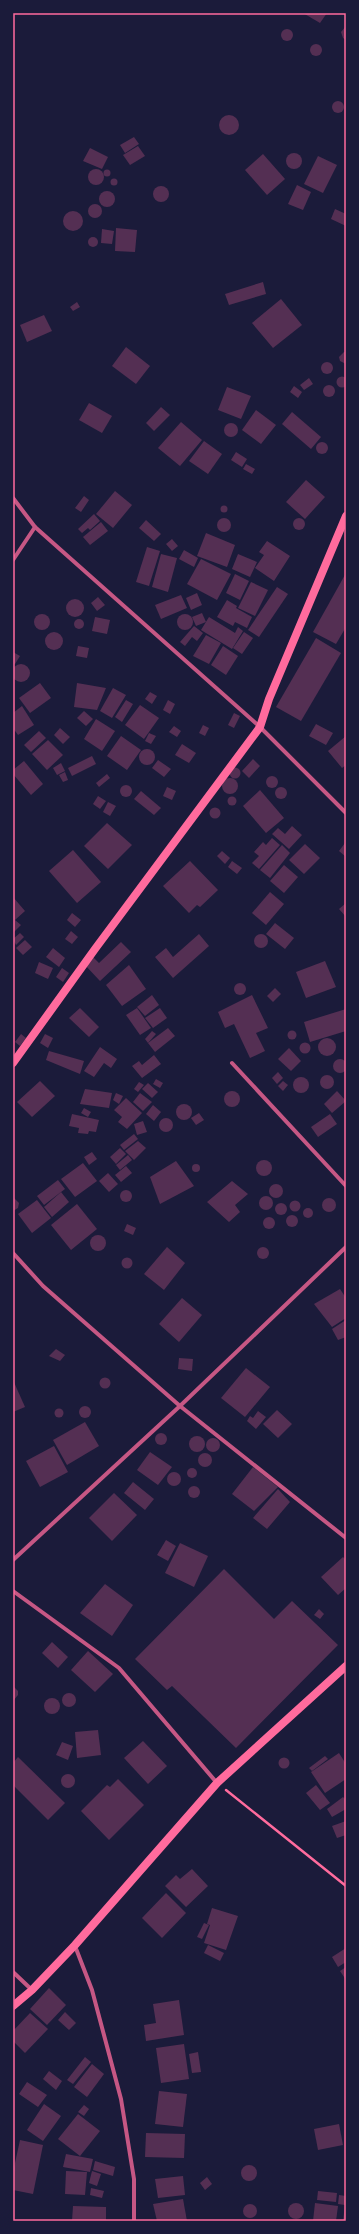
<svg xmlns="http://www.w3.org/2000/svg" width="359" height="2234" viewBox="0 0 359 2234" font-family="Montserrat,sans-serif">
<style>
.building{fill:#542f53}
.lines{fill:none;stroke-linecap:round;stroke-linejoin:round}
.path{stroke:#ff6b9d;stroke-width:2.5}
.minor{stroke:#c65784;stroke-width:4}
.secondary{stroke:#ff6b9d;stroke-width:8}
.neatline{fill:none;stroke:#ff6b9d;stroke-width:1.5}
</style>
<rect width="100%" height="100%" fill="#1b1b3a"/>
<g class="building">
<polygon points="303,13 327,13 320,23"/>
<polygon points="346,26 346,40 343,38 341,32"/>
<circle cx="287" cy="35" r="6"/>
<circle cx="316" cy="50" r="6"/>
<circle cx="338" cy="107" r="6"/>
<circle cx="229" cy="125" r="10"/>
<polygon points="134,137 139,144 125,153 120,145"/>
<polygon points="138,146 145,156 130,165 123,155"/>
<polygon points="90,148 108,157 102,169 83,161"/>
<circle cx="294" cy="161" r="8"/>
<polygon points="263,154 285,179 267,195 245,170"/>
<polygon points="318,156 337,165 323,193 304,184"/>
<circle cx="96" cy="177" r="8"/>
<circle cx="107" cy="173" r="3.5"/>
<circle cx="114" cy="182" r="3.5"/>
<polygon points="297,185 311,192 303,210 288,204"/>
<circle cx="161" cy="194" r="8"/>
<circle cx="107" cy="199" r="8"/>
<circle cx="95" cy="211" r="7"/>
<polygon points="335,209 346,214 346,226 331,219"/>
<circle cx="73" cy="221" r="10"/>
<polygon points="116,228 137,230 135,252 115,251"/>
<polygon points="102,229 114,231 112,244 101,243"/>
<circle cx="93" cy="242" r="5"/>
<polygon points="263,282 266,294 229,305 225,294"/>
<polygon points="281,299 302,325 273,348 252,323"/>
<polygon points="77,302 80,307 73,311 70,307"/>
<polygon points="44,315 52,331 27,342 20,325"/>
<polygon points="126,347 150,366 136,384 112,366"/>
<polygon points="344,352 346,352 346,364 340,361 339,357"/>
<circle cx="327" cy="368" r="6"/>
<circle cx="342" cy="382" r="5.5"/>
<polygon points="309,378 313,384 304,390 300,385"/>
<circle cx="329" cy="391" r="6"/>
<polygon points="294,386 302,392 298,398 290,392"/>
<polygon points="227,387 251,396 241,419 218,410"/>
<polygon points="89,403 112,416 102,433 79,420"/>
<polygon points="161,407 170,415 154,431 146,423"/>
<polygon points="256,410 276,425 261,444 242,430"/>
<polygon points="292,412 321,437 311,449 282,424"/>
<polygon points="181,422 202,440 180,466 158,448"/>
<circle cx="231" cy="430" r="7"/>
<polygon points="204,441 222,454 208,474 189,461"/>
<circle cx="322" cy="448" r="6"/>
<polygon points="236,452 247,459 242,467 231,460"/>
<polygon points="246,464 255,469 252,474 243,469"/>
<polygon points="306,480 325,497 305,519 286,502"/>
<polygon points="115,491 132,505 113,528 96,514"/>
<polygon points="84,496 89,500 81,512 75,508"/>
<circle cx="224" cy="509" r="3.5"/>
<polygon points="94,514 100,521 90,530 88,528 82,533 78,529"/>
<circle cx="299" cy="524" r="6"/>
<circle cx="224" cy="525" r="7"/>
<polygon points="146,520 161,534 154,541 139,528"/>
<polygon points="101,522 108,531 90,545 83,537"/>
<polygon points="206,533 235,545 227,567 197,556"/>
<polygon points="172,539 178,546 172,551 166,544"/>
<polygon points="267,541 290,556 274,581 255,568 264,555 259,552"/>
<polygon points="147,547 160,551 149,586 136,582"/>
<polygon points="184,550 198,558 194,567 179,559"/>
<polygon points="161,554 177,558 168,592 152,587"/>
<polygon points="238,554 257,562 250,577 232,569"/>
<polygon points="201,559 231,574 217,600 187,584"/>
<polygon points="346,573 346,627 336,644 313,632"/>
<polygon points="235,574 249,581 240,600 226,593"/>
<polygon points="251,582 268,590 255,616 238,608"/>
<polygon points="277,587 288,594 259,637 248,630"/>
<polygon points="197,593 202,605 191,610 186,598"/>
<polygon points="181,595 187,608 161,619 155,605"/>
<polygon points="98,597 105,605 97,611 91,603"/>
<circle cx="75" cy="608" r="9"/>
<polygon points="227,600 237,606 236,608 252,617 247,628 235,622 233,626 217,617"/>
<polygon points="202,613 206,622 196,626 192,617"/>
<circle cx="42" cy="622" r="8"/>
<circle cx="185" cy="622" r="8"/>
<polygon points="95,617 110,620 107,634 92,631"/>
<polygon points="209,617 235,633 238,627 243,631 232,649 201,630"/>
<circle cx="79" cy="624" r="5"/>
<polygon points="194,626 203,633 197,641 192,637 185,646 180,642"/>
<polygon points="244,632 253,638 242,654 233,648"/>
<circle cx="54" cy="641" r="9"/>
<polygon points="206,635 221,643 209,664 193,656"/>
<polygon points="316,638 341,653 301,721 276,707"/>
<polygon points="78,646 89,648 87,658 76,656"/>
<polygon points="223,646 238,656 226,675 211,665"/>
<polygon points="13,652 20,656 15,664 13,663"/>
<circle cx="21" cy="673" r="9"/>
<polygon points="40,683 51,698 30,713 19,698"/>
<polygon points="77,683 106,688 97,710 74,707"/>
<polygon points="113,688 126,695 112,718 100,711"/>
<polygon points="150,692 157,696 152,704 145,699"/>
<polygon points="126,700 133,704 122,722 115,717"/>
<polygon points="168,700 175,704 170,714 163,710"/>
<polygon points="140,705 159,718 144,739 125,725"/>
<polygon points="22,706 34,725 18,735 13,728 13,713"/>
<polygon points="84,711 93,719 86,726 77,718"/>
<polygon points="234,713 240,716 234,728 228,725"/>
<polygon points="96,719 115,731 102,751 84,739"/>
<polygon points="316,724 333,733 326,745 309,736"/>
<polygon points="203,725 209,728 205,736 199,733"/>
<polygon points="174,726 181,731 177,737 169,732"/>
<polygon points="60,728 70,737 63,744 54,735"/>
<polygon points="39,731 46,738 31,752 24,745"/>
<polygon points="149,733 156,736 151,744 145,741"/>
<polygon points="121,736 141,750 127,770 107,756"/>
<polygon points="346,736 346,765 342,768 328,751"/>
<polygon points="48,740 63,755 47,770 32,754"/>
<polygon points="182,744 196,753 189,763 175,755"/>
<circle cx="147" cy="757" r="8"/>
<polygon points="92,756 96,764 72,776 68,768"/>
<polygon points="253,759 260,766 249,778 242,771"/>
<polygon points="158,760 171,769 164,777 152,768"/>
<polygon points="24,761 43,784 31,795 13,774 13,770"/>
<polygon points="61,763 65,771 57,775 53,768"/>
<circle cx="235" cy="773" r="5.5"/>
<polygon points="65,772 68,780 63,782 59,775"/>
<polygon points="107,774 110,778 99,787 96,783"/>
<circle cx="272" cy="782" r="6"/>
<circle cx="230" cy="786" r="8"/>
<circle cx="126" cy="791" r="6"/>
<circle cx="281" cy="793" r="6"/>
<polygon points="167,787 176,791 172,800 163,796"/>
<polygon points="260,790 284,818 266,833 243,806"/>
<polygon points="141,791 161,808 154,815 134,799"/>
<polygon points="98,796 106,801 100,809 93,804"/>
<circle cx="232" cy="801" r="4.5"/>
<polygon points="108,802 116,806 110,816 103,812"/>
<circle cx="215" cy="813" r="5.5"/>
<polygon points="107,823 132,845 108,869 84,846"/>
<polygon points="292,826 302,835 289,849 272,834 278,828 285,834"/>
<polygon points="272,838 280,845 259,869 252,863 259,856 254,852 263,842 266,845"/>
<polygon points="345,843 346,844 346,857 339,851"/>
<polygon points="305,844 320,858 304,874 289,860"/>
<polygon points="282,845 290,853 270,878 260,870"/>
<polygon points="73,850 101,882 77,903 49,871"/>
<polygon points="222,851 230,858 225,864 217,856"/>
<polygon points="190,861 218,890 200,907 197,905 189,913 163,886"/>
<polygon points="232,861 242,868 237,874 228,867"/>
<polygon points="284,865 298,877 284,893 270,881"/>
<polygon points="270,892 284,904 266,925 252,913"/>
<polygon points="13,897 25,911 15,920 21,925 13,933"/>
<polygon points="346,903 346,917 339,909"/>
<polygon points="72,913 81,920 75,927 67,920"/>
<polygon points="275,923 294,938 285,949 266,934"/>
<polygon points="71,931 78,937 72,944 65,939"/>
<polygon points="20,933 24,937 16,945 13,939"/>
<circle cx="261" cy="941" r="7"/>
<polygon points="199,934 209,946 173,978 155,957 166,948 173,957"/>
<polygon points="25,940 32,947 23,955 16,948"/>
<polygon points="121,942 131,952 100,981 85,965 93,957 99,963"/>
<polygon points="53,948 65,958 59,967 46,957"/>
<polygon points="325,961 336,987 306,998 296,972"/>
<polygon points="39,962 53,968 48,979 35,973"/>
<polygon points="129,965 146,989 122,1006 106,985"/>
<polygon points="62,968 69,973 63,982 56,977"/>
<circle cx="240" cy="989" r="6"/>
<polygon points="275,988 281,994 273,1002 267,996"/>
<polygon points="152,995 159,1005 145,1016 137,1007"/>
<polygon points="252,995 268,1028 256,1033 265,1051 250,1058 234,1024 225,1028 218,1012"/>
<polygon points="80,1008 99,1027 89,1037 69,1018"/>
<polygon points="137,1008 151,1028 140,1035 126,1015"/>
<polygon points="160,1008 167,1018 153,1028 145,1018"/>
<polygon points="346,1009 346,1031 310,1042 304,1022"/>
<polygon points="168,1028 175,1036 155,1052 148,1043"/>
<circle cx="292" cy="1035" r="4.5"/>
<polygon points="152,1031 156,1034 148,1043 145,1039"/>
<polygon points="21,1034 26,1038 20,1046 15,1042"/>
<polygon points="45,1034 53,1038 48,1048 40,1043"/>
<circle cx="327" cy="1047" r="9"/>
<circle cx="305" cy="1048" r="5.5"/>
<polygon points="100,1047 117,1059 111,1068 104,1063 94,1077 84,1071"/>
<polygon points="289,1048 301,1061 291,1071 278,1059"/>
<polygon points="49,1051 84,1061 80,1074 46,1060"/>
<polygon points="154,1055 161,1064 142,1078 132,1066 139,1061 142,1065"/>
<circle cx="340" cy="1066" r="7"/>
<polygon points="278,1072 283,1078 277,1084 272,1078"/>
<circle cx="327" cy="1082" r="7"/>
<circle cx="301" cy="1085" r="8"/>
<polygon points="156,1079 163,1083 160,1088 153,1084"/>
<polygon points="40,1081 55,1096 32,1117 17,1102"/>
<polygon points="283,1081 288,1085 283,1091 278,1086"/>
<polygon points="139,1082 144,1085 138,1092 134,1089"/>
<polygon points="148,1083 158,1092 152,1098 142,1089"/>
<polygon points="85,1089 112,1093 109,1108 80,1104"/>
<polygon points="337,1091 346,1101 332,1113 324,1104"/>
<circle cx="232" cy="1099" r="8"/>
<polygon points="116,1093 123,1096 119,1104 113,1100"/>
<polygon points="140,1093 152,1102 143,1111 133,1102"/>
<polygon points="126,1098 142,1113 127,1129 118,1122 122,1117 114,1110"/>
<circle cx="184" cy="1112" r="8"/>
<polygon points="153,1105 161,1112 154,1121 146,1114"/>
<polygon points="84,1108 91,1112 88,1117 81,1113"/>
<polygon points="199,1113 204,1120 196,1125 191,1118"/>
<polygon points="72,1114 99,1120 96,1132 89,1131 88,1134 78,1133 79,1128 69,1126"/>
<polygon points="330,1114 337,1124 318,1137 311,1127"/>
<circle cx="166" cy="1125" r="7"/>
<polygon points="143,1121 147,1132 137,1135 134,1124"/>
<polygon points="134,1134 138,1139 124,1150 120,1145"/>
<polygon points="138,1141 146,1148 134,1160 125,1151"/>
<polygon points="120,1148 126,1154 116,1164 110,1157"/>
<polygon points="92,1152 97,1159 89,1165 84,1157"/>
<polygon points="128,1155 132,1160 120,1170 116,1165"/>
<circle cx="264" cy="1168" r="8"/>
<polygon points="176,1161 194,1186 160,1204 150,1177"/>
<polygon points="83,1163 97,1181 75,1197 61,1179"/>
<circle cx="196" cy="1168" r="4"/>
<polygon points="126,1166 132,1173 121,1182 115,1175"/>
<polygon points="108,1173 118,1184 109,1192 99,1181"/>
<polygon points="58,1180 65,1189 44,1205 37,1196"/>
<polygon points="232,1181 248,1194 235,1205 240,1212 229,1222 207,1202"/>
<circle cx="276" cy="1191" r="7"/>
<circle cx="126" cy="1196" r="6"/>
<polygon points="61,1192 69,1202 52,1217 44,1207"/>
<circle cx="266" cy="1203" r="7"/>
<polygon points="13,1197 19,1203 18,1208 13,1211"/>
<circle cx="329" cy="1205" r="7"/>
<polygon points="37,1200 51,1218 32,1233 18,1214"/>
<circle cx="295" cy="1206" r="5.5"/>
<circle cx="281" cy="1209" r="6"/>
<polygon points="77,1204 97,1229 71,1250 51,1225"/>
<circle cx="308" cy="1213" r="5"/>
<circle cx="292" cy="1221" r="6"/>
<circle cx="269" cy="1223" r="6"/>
<polygon points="127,1224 136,1228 133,1235 124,1231"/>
<circle cx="98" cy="1243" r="8"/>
<polygon points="167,1247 185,1263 164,1290 144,1274"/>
<circle cx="263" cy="1253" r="6"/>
<circle cx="127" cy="1263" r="5.5"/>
<polygon points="340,1289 346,1298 346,1318 332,1327 314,1304"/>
<polygon points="182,1298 202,1315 179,1342 159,1324"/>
<polygon points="346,1320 346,1337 338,1340 332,1329"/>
<polygon points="56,1349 65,1355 60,1361 49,1356"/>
<polygon points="179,1358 193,1359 192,1371 178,1369"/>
<polygon points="246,1368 270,1387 245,1417 221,1398"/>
<circle cx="105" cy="1383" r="5.5"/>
<polygon points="13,1380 25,1407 13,1412"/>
<circle cx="85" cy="1412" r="6"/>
<circle cx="59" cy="1413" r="4.5"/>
<polygon points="277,1410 292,1424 278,1438 263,1424"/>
<polygon points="258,1411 266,1417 256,1429 247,1421 250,1416 253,1418"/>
<polygon points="85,1422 99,1446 67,1465 53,1440"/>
<circle cx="161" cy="1439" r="6"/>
<circle cx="197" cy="1444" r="8"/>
<circle cx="213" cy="1445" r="7"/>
<polygon points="54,1446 68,1472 40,1487 26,1461"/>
<polygon points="150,1452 172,1467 158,1485 137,1470"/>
<circle cx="205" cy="1460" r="7"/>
<polygon points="253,1467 278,1487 254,1511 232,1494"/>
<circle cx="192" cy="1473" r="5"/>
<circle cx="174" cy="1479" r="7"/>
<polygon points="133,1482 154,1499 145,1510 124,1493"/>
<circle cx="194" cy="1492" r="6"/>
<polygon points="278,1489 290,1502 267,1529 253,1518"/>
<polygon points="114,1493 137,1515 112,1541 89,1518"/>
<polygon points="166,1540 176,1546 168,1561 157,1555"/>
<polygon points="180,1543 208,1556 194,1587 165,1573"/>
<polygon points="343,1557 346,1560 346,1588 338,1595 321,1577"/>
<polygon points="224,1569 274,1619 292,1601 338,1645 236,1748 172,1686 167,1690 135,1659"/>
<polygon points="105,1584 133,1605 112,1636 80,1613"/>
<polygon points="319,1609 324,1614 320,1619 314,1615"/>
<polygon points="52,1642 68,1657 58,1668 42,1653"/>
<polygon points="88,1651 113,1674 95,1692 71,1670"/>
<polygon points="13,1686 18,1691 18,1695 13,1701"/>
<circle cx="69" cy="1700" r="7"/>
<circle cx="52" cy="1706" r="8"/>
<polygon points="98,1730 101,1755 77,1758 75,1732"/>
<polygon points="143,1741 167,1766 148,1784 124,1758"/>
<polygon points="62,1742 73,1746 68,1760 56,1755"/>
<polygon points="339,1753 346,1764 346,1779 325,1793 311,1772"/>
<polygon points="325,1756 328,1759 312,1771 309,1768"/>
<polygon points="18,1757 65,1803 48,1820 13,1785 13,1763"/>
<circle cx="284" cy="1763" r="5.5"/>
<circle cx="68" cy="1781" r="7"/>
<polygon points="118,1779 144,1805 109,1840 81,1811 107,1785 110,1787"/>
<polygon points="316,1785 330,1803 320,1810 306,1793"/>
<polygon points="343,1797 346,1800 346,1809 332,1817 327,1809"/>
<polygon points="346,1821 346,1835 337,1838 332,1826"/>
<polygon points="192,1869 208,1886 186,1907 165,1886 176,1875 180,1879"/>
<polygon points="166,1893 186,1913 162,1938 142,1918"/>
<polygon points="212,1908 238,1916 226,1950 204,1943 210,1925 207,1924"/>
<polygon points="204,1923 209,1925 202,1939 197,1937"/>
<polygon points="208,1945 224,1953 220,1961 204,1953"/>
<polygon points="346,1948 346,1962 338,1967 332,1957"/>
<polygon points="346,1967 346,1980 340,1971"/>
<polygon points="49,1988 66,2005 47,2025 30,2009"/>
<polygon points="179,2000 184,2035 146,2041 144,2025 156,2023 153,2004"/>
<polygon points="65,2012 76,2023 69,2030 58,2020"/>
<polygon points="30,2013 48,2029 25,2053 13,2041 13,2031"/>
<polygon points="184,2044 189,2079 161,2083 156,2048"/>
<polygon points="198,2052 201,2072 192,2073 189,2054"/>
<polygon points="85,2057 91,2062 73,2084 67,2080"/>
<polygon points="92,2064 104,2074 87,2097 74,2087"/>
<polygon points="49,2071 62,2081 56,2090 43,2079"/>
<polygon points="27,2082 47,2095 38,2107 19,2094"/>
<polygon points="159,2091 187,2094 183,2127 155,2124"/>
<polygon points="44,2104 61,2116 43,2141 27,2130"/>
<polygon points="84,2105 89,2109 84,2116 78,2112"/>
<polygon points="78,2114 100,2131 80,2156 58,2139"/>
<polygon points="339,2124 343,2145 318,2150 314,2129"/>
<polygon points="146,2133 185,2134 184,2158 145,2157"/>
<polygon points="20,2140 43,2145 33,2194 13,2190 13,2172"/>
<polygon points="66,2154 93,2159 90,2172 63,2167"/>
<polygon points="95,2161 115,2167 113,2176 93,2170"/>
<circle cx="249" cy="2173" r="8"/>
<polygon points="66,2171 87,2172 85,2195 65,2194"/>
<polygon points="92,2171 101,2174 97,2186 89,2183"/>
<polygon points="183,2176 185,2195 158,2198 155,2179"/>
<polygon points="207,2177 212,2184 205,2190 200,2183"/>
<polygon points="91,2188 104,2191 102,2198 90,2195"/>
<polygon points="318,2191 337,2193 336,2202 317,2200"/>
<polygon points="339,2195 346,2196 346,2221 343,2221 345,2205 338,2204"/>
<polygon points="183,2199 187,2221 157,2221 153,2204"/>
<polygon points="315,2203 338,2206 336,2221 313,2221"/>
<circle cx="296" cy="2211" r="8"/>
<circle cx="250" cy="2211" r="7"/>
<polygon points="73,2206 106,2207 106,2221 72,2221"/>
</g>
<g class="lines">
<polyline class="path" points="226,1790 346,1886"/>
<g class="minor">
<polyline points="13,498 35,527 260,727 346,813"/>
<polyline points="13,560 35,527"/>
<polyline points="232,1063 346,1186"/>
<polyline points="13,1253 43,1286 180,1406 346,1538"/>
<polyline points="13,1560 180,1406 346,1247"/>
<polyline points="13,1591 119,1668 217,1783"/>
<polyline points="75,1946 92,1990 121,2099 134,2179 134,2221"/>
<polyline points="13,1972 32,1990"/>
</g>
<g class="secondary">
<polyline points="13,1063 95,949 260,727 269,699 346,516"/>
<polyline points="13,2006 32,1990 75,1945 217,1783 346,1666"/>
</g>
</g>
<rect width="359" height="2234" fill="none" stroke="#1b1b3a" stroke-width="28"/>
<rect x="14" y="14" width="331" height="2206" class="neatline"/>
</svg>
